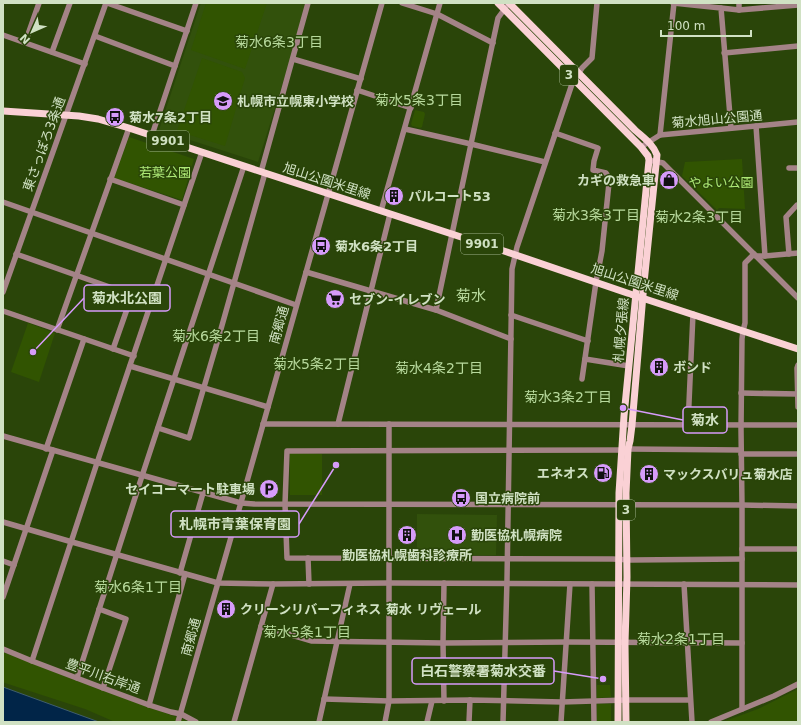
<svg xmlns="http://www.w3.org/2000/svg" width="801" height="725" viewBox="0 0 801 725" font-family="'DejaVu Sans','Noto Sans JP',sans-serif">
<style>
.built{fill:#32510c}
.green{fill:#315401}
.water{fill:#012548;stroke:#3f5d6d}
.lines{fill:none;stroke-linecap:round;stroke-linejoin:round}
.minor{stroke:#a48387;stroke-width:5.5}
.major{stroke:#fad1d5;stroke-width:7}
.labels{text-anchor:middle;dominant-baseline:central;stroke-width:3;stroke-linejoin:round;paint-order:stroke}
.shield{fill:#2a4509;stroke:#9eb28b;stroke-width:1}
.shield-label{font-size:12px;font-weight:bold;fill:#d0e1c3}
.poi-label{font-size:13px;font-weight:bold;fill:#d0e1c3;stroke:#2a4509;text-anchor:start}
.street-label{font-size:13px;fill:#d0e1c3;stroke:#2a4509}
.park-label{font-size:13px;fill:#ade876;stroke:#2a4509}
.neighbourhood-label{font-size:14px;fill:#b7d99c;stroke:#2a4509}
.quarter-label{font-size:15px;fill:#b7d99c;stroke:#2a4509}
.leader{fill:none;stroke:#d69bfa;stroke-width:1.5}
.callout-dot{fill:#d69bfa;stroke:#2a4509;stroke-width:1.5}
.callout{fill:#2a4509;stroke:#d69bfa;stroke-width:1.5}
.callout-label{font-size:14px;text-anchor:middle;font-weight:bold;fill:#d0e1c3}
</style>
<rect width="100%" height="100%" fill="#2a4509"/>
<g class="built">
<polygon points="201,3 305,3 291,57 258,162 159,130 185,51"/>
<polygon points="417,514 497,515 496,555 417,555"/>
</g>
<g class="green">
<polygon points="206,3 267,3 245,69 191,50"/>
<polygon points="202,58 242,72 245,78 225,146 177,131"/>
<polygon points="415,110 424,112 425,114 422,127 420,128 412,126 411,124"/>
<polygon points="129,137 194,159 182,200 114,178"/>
<polygon points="742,159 745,209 719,208 717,210 682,176 685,162"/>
<polygon points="28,323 55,333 39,382 11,372"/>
<polygon points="290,453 322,454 322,495 290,495"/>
<polygon points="3,652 93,687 190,722 115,722 85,709 5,683 3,682"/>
<polygon points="597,685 610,685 611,697 597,698"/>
<polygon points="798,689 798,722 722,722 758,709"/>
<rect x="597" y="704" width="14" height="18"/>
</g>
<polygon class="water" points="3,687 99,722 3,722"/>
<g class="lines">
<g class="minor">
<polyline points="107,3 187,31"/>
<polyline points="402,3 437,14 493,43"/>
<polyline points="673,3 721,8 731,128"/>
<polyline points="739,3 739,10"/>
<polyline points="721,8 739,10 798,5"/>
<polyline points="3,35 85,64"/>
<polyline points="95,36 175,66"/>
<polyline points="25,43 39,3"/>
<polyline points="52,52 70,3"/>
<polyline points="724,53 798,46"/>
<polyline points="293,59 361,79"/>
<polyline points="357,90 411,108"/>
<polyline points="756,126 765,256 756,256"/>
<polyline points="405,129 471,144 545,162"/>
<polyline points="555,133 598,148 594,161 593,170 606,173 608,176 609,183 602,251 596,282 582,379"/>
<polyline points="152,135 196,3"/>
<polyline points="660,135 674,3"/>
<polyline points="641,147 660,135 798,122"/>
<polyline points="649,160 663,163 798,298"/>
<polyline points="789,168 798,168"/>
<polyline points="261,172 308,3"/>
<polyline points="110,179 184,205"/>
<polyline points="3,202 296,305"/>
<polyline points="381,211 440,3"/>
<polyline points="16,254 152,302"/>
<polyline points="789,254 786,217 797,205 798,205"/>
<polyline points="765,256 798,253"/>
<polyline points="306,272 436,310 511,339"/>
<polyline points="3,292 106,3"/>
<polyline points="436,310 471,144 498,18 506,7"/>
<polyline points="3,311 134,356"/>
<polyline points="511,315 588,341"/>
<polyline points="57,330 129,128"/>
<polyline points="113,349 132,295"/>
<polyline points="585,359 629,366"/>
<polyline points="798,365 797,368 798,407"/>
<polyline points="130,366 268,407"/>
<polyline points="741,393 797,394"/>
<polyline points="263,424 798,425"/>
<polyline points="338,424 390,214"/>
<polyline points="688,425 693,314"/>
<polyline points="158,428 189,438 219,336 265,173"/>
<polyline points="3,436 241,503 254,504 742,505 798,506"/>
<polyline points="46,449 84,339"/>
<polyline points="628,449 741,450"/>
<polyline points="621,450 287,451 285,504 287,558 613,559 631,560 742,559"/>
<polyline points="741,454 798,454"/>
<polyline points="3,522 72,542 218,583 273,584 389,583 798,585"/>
<polyline points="742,549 798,549"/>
<polyline points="308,558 309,584"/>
<polyline points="3,561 14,565"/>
<polyline points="180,573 203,493"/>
<polyline points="592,584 594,722"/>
<polyline points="684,584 692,722"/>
<polyline points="3,597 53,450"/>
<polyline points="99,609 126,619 103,688"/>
<polyline points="261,626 312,641 443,643 567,642 742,643"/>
<polyline points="3,649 32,661 103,688 149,705 171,712 181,714 196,722"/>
<polyline points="32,661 97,463 202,152"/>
<polyline points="77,678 142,476 244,166"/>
<polyline points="324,699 389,701 470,700 562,702 626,700 690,700"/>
<polyline points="444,701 443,643 444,583"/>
<polyline points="149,705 185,574"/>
<polyline points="742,709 742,505 741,429 742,339 743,331 745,323 745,263 754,254"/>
<polyline points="178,722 244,492 382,3"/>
<polyline points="234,722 273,584"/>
<polyline points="319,722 350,584"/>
<polyline points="385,722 389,701 389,424"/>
<polyline points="427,722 432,701"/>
<polyline points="469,722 470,700"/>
<polyline points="503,722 507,580 512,269 517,247 572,84 582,68 592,58 597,3"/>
<polyline points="561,722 570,584"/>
<polyline points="711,722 774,696 798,684"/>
</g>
<g class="major">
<polyline points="498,3 641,147 648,156 649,160 624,416 619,493 618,722"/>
<path d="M509 3 635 130C644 138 653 144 657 155L644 283 632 425 630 441 628 449 626 493 627 577 625 643 626 722"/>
<polyline points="3,111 79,116 98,119 129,128 265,173 507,252 636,296 798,349"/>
</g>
</g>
<defs>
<symbol id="school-disc" viewBox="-11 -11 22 22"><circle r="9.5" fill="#d69bfa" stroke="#2a4509"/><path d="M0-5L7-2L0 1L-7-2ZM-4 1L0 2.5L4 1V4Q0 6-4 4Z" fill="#111"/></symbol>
<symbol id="bus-disc" viewBox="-11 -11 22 22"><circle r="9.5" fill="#d69bfa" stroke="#2a4509"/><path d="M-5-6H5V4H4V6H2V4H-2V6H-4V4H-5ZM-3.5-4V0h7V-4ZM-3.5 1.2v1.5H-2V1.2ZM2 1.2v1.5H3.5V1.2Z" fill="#111"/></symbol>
<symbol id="shop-disc" viewBox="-11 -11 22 22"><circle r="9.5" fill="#d69bfa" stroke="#2a4509"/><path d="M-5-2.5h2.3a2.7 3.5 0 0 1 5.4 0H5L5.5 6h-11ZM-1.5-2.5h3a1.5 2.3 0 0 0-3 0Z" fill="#111"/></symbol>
<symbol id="building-disc" viewBox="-11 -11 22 22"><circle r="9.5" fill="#d69bfa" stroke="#2a4509"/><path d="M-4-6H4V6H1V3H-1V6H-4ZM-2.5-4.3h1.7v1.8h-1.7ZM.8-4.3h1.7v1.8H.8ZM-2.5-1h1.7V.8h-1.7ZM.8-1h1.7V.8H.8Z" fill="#111"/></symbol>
<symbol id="supermarket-disc" viewBox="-11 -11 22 22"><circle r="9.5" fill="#d69bfa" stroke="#2a4509"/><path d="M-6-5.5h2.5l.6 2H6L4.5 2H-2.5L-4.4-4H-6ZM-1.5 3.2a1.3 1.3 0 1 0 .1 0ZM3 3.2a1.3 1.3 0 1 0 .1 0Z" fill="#111"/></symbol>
<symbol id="fuel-disc" viewBox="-11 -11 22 22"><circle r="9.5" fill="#d69bfa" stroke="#2a4509"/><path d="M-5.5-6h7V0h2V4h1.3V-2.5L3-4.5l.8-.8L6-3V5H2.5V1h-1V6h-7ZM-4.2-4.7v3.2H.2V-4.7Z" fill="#111"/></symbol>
<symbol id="parking-disc" viewBox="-11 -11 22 22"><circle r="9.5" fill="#d69bfa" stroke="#2a4509"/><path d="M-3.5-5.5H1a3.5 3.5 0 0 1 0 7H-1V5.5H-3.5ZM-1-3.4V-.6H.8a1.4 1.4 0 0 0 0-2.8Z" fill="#111"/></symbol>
<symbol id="hospital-disc" viewBox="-11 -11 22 22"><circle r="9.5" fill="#d69bfa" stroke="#2a4509"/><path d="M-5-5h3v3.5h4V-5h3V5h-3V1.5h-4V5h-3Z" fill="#111"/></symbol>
</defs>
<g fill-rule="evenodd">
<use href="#school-disc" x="212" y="90" width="22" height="22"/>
<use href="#bus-disc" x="104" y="106" width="22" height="22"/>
<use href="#shop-disc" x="658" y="169" width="22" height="22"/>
<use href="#building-disc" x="383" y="185" width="22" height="22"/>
<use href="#bus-disc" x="310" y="235" width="22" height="22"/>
<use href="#supermarket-disc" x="324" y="288" width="22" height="22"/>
<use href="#building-disc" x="648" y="356" width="22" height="22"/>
<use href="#fuel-disc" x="592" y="462" width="22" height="22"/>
<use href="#building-disc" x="638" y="463" width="22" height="22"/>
<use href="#parking-disc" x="258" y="478" width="22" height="22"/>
<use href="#bus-disc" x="450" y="487" width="22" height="22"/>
<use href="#building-disc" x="396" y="524" width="22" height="22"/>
<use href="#hospital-disc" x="446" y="524" width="22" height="22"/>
<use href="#building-disc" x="215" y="598" width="22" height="22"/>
</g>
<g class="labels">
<g class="shield">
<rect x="560" y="65" width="18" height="20" rx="3"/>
<rect x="147" y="131" width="42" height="20" rx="3"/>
<rect x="461" y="234" width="42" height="20" rx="3"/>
<rect x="617" y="500" width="18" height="20" rx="3"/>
</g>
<g class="shield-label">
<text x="569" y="75">3</text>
<text x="168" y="141">9901</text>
<text x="482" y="244">9901</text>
<text x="626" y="510">3</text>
</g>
<g class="poi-label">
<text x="237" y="101">札幌市立幌東小学校</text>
<text x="129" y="117">菊水7条2丁目</text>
<text x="655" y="180" text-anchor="end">カギの救急車</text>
<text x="408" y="196">パルコート53</text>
<text x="335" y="246">菊水6条2丁目</text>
<text x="349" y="299">セブン-イレブン</text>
<text x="673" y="367">ボンド</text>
<text x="589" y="473" text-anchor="end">エネオス</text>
<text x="663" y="474">マックスバリュ菊水店</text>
<text x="255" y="489" text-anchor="end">セイコーマート駐車場</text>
<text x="475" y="498">国立病院前</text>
<text x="471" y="535">勤医協札幌病院</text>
<text x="407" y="555" text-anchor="middle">勤医協札幌歯科診療所</text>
<text x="240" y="609">クリーンリバーフィネス 菊水 リヴェール</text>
</g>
<g class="street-label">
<text transform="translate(717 119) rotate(-5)">菊水旭山公園通</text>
<text transform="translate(44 144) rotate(-70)">東さっぽろ3条通</text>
<text transform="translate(327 181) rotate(18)">旭山公園米里線</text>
<text transform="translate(635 282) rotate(18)">旭山公園米里線</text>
<text transform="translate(279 325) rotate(-74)">南郷通</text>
<text transform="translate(621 330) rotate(-85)">札幌夕張線</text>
<text transform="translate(191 637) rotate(-74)">南郷通</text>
<text transform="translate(103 676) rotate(20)">豊平川右岸通</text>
</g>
<g class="park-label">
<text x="165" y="172">若葉公園</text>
<text x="721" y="182">やよい公園</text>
</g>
<g class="neighbourhood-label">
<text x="279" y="42">菊水6条3丁目</text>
<text x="419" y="100">菊水5条3丁目</text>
<text x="596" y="215">菊水3条3丁目</text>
<text x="699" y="217">菊水2条3丁目</text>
<text x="216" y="336">菊水6条2丁目</text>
<text x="317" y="364">菊水5条2丁目</text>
<text x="439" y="368">菊水4条2丁目</text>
<text x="568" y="397">菊水3条2丁目</text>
<text x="138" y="587">菊水6条1丁目</text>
<text x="307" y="632">菊水5条1丁目</text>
<text x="681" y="639">菊水2条1丁目</text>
</g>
<g class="quarter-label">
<text x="471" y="296">菊水</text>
</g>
</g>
<path class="leader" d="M33 352L84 298M623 408L683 420M336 465L299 524M603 679L554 671"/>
<g class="callout-dot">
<circle cx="33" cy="352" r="4"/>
<circle cx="623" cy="408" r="4"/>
<circle cx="336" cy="465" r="4"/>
<circle cx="603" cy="679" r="4"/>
</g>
<g class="callout">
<rect x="84" y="285" width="86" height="26" rx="4"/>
<rect x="683" y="407" width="44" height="26" rx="4"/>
<rect x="171" y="511" width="128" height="26" rx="4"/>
<rect x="412" y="658" width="142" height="26" rx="4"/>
</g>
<g class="callout-label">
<text x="127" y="303">菊水北公園</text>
<text x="705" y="425">菊水</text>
<text x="235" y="529">札幌市青葉保育園</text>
<text x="483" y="676">白石警察署菊水交番</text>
</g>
<rect width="801" height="725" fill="none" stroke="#d0e1c3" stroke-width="8"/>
<g transform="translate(32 32) rotate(225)" stroke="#2a4509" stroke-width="3" paint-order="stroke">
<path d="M0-3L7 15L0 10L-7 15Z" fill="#d0e1c3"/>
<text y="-6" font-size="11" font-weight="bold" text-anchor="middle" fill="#d0e1c3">N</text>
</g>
<path d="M661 30v6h90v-6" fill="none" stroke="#d0e1c3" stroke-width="2"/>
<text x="667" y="30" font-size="12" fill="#d0e1c3" stroke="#2a4509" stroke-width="3" paint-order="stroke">100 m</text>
</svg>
